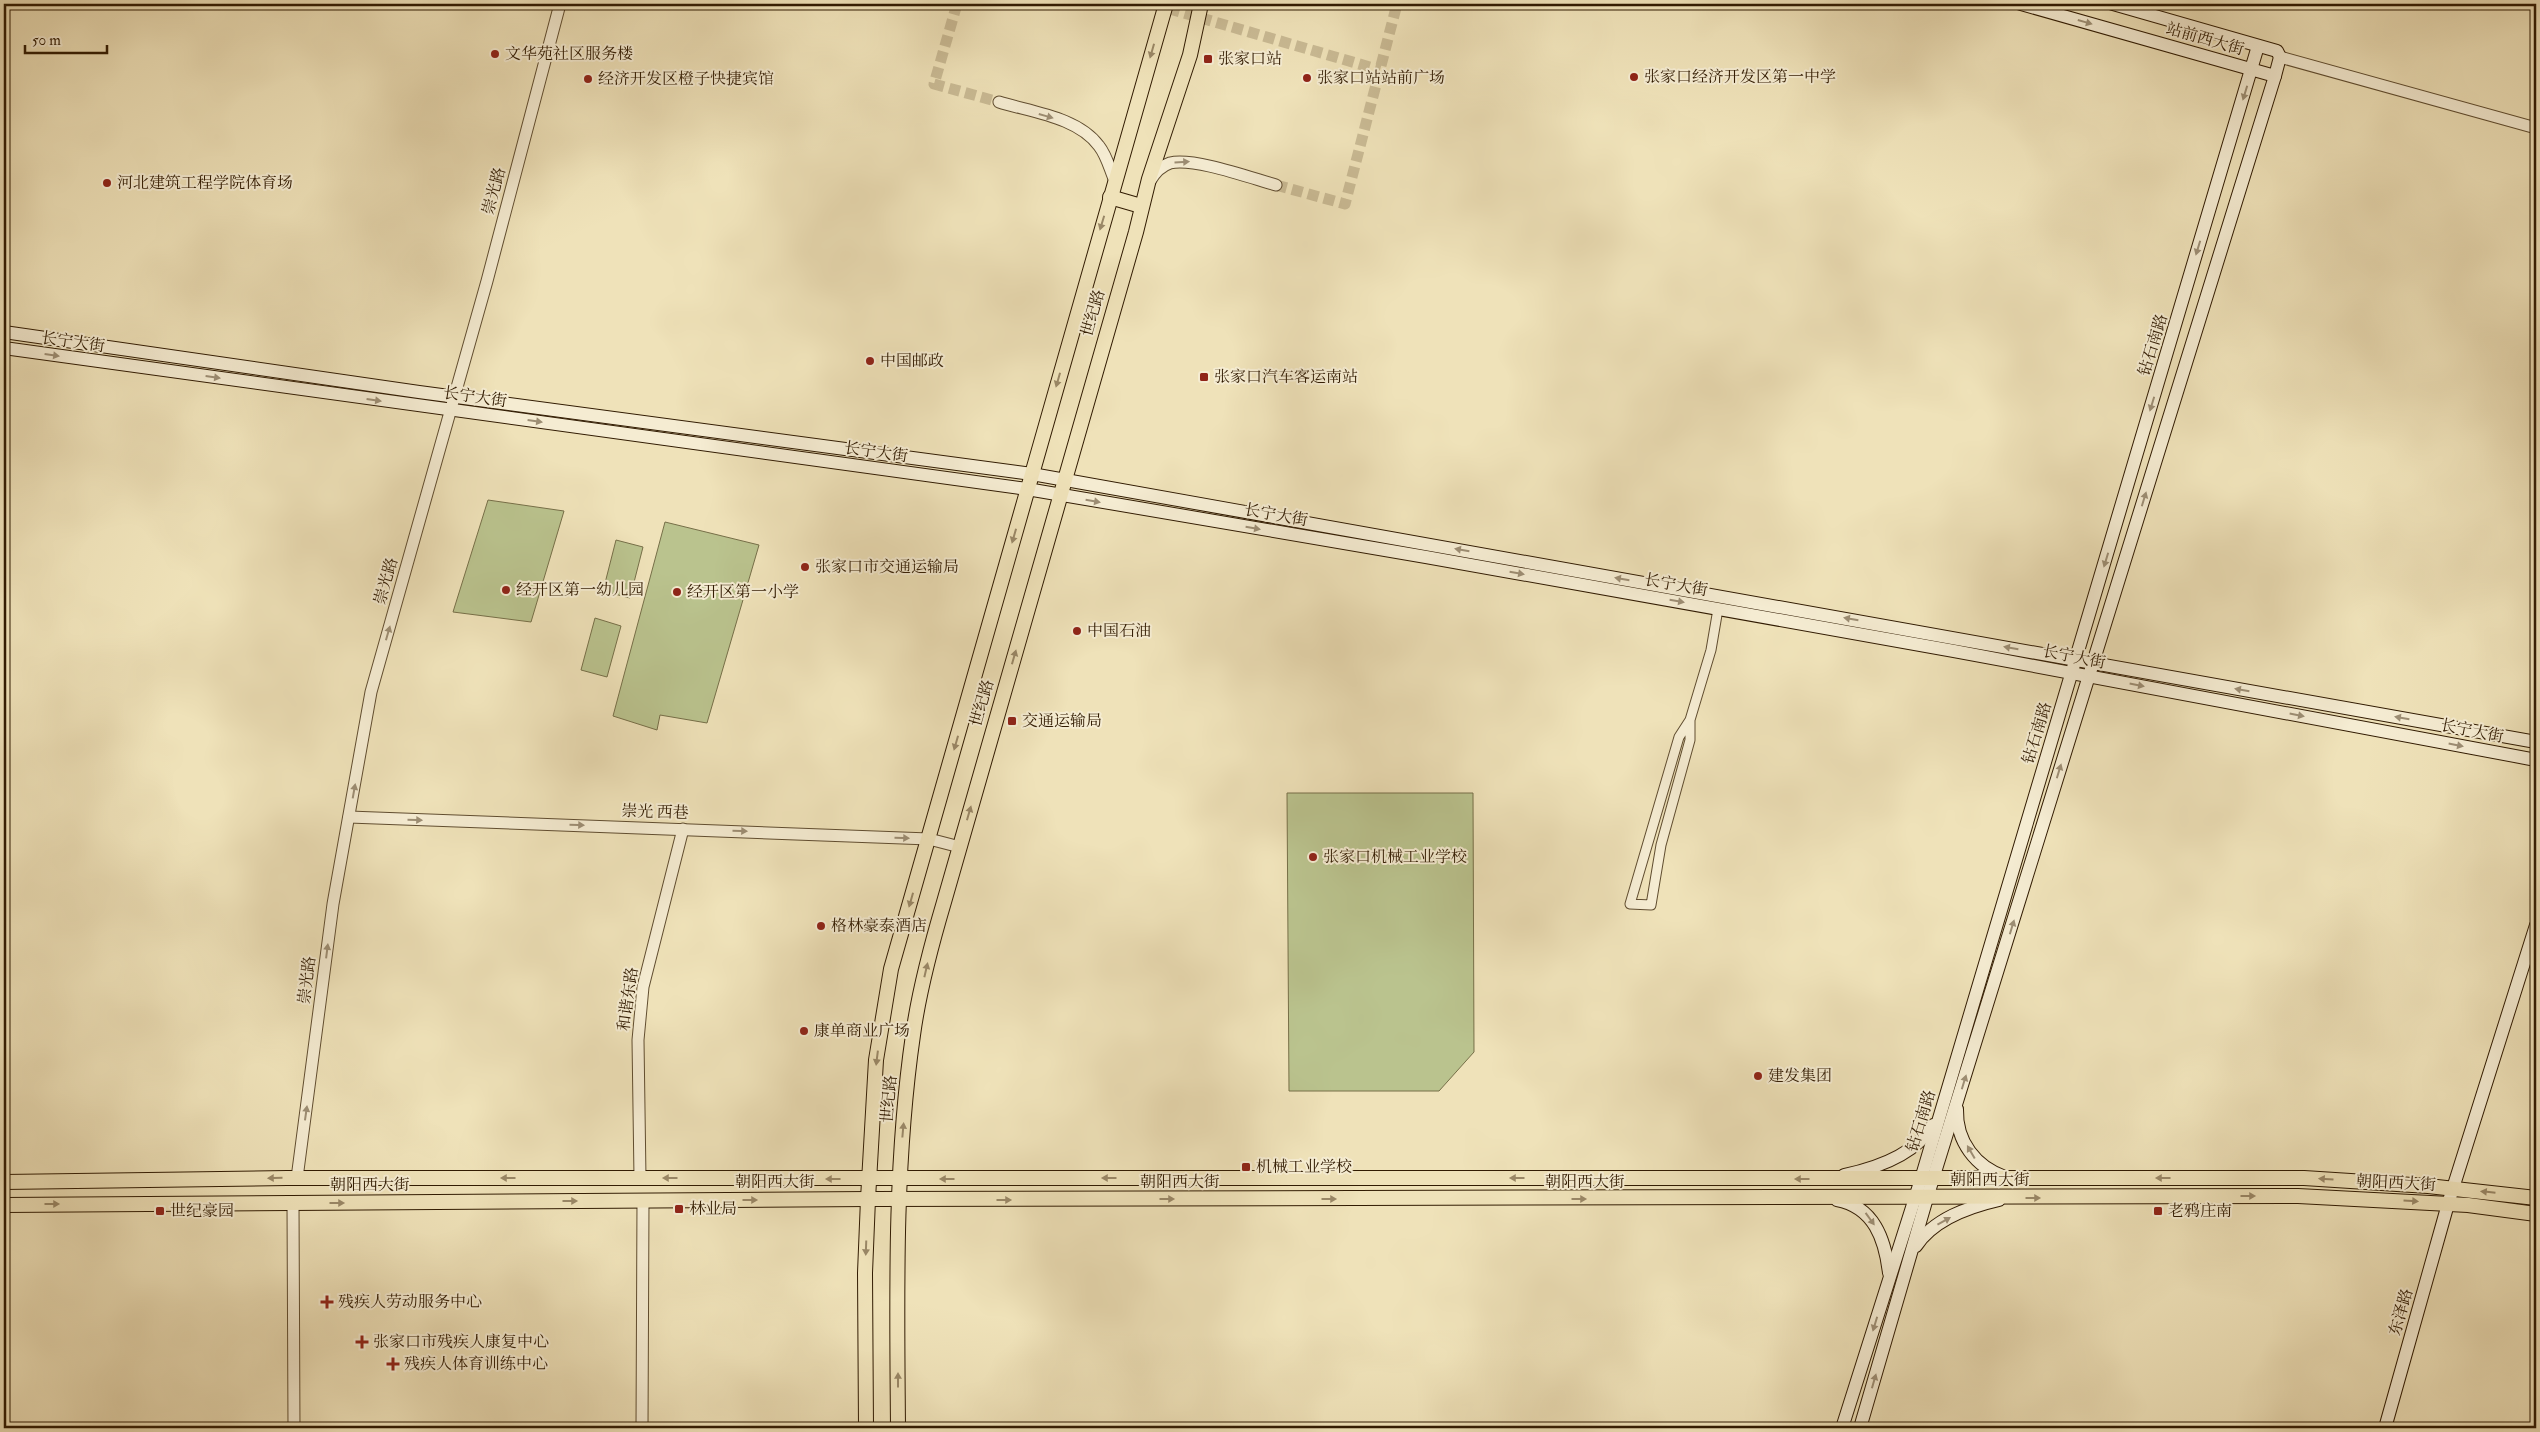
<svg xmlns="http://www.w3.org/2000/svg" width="2540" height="1432" viewBox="0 0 2540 1432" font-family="'IM FELL Double Pica','Noto Serif SC',serif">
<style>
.green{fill:#bac38e;stroke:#766f48}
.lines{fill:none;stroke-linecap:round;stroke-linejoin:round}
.tertiary-tunnel{stroke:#c9ba94;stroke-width:11;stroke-dasharray:11 5.5;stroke-linecap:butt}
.minor-casing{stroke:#604d30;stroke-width:11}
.tertiary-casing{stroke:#604d30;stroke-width:13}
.secondary-casing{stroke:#311b02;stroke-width:14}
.primary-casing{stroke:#311b02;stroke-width:16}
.minor{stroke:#f5ecd2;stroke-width:9}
.tertiary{stroke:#f5ecd2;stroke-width:11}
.secondary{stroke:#f5ecd2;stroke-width:12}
.primary{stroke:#efe2b9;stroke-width:14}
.oneway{fill:#9d8e74}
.oneway2{fill:#9a8867}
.poi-dot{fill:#8f2418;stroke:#f5ecd2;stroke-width:2}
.labels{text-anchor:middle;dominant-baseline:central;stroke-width:4;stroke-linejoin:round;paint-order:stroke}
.street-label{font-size:16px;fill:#311b02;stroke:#f5ecd2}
.poi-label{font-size:16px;fill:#311b02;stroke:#f5ecd2;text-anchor:start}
</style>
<rect width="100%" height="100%" fill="#efe2b9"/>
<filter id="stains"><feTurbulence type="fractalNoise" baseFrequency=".004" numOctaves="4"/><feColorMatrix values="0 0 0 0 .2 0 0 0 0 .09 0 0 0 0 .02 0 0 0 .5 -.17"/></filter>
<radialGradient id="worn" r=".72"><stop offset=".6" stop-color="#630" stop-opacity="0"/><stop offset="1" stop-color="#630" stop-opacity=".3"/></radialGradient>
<g class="green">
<polygon points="488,500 564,511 531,622 453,612"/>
<polygon points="665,522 759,545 707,723 660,715 657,730 613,716"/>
<polygon points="616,540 643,547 630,598 603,591"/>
<polygon points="595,618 621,626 607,677 581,670"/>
<polygon points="1287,793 1473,793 1474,1052 1439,1091 1289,1091"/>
</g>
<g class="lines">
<g class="tertiary-tunnel">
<polyline points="957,4 934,84 999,102"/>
<polyline points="1153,4 1380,70"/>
<polyline points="1276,185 1345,204 1397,4"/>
</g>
<defs>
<polyline id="minor" points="1690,720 1679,737 1630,904 1651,905 1661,845 1690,740 1690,720 1711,650 1718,609"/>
<g id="tertiary">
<polyline points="2280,57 2536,128"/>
<path d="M999 102C1031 112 1078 117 1099 146 1107 156 1110 170 1115 181"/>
<path d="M1150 181C1154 174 1161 166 1170 163 1193 157 1251 178 1276 185"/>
<polyline points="349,817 929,839 960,847"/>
<polyline points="297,1178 333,904 371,692 487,281 560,4"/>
<polyline points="640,1178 638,1040 643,987 683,829"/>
<polyline points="293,1203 294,1428"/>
<polyline points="642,1428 643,1201"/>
</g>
<g id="secondary">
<polyline points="2021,4 2275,76 2280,57 2277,51 2113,4"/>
<polyline points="4,332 419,392 1032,474 2536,742"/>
<polyline points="4,348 1027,489 1426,557 1954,651 2536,760"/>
<path d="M1957 1109C1956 1142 1976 1167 2005 1177"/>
<path d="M1844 1175C1877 1168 1915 1155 1933 1125"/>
<path d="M1837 1200C1874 1207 1885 1239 1889 1273"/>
<path d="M1916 1246C1934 1219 1968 1207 1999 1200"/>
<polyline points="1842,1428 1921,1179 2258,46"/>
<polyline points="1860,1428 1927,1198 2275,76"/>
<polyline points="2385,1428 2448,1204 2536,925"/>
</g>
<g id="primary">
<polyline points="1110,197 1141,206"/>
<polyline points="4,1182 287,1178 2304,1178 2428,1186 2536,1198"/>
<polyline points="4,1205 868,1199 2298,1196 2468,1205 2536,1214"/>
<polyline points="866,1428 865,1273 868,1199 876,1060 891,969 1166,4"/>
<path d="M898 1428C897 1297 894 1166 913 1035 919 990 931 946 944 902L1136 232 1149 179 1190 55 1201 4"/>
</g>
</defs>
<use href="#minor" class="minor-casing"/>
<use href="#tertiary" class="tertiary-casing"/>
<use href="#secondary" class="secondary-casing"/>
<use href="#primary" class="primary-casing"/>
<use href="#minor" class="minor"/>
<use href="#tertiary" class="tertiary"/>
<use href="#secondary" class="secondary"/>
<use href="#primary" class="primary"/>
</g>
<defs><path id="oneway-solid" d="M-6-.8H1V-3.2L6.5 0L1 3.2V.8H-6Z" transform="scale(1.25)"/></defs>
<g class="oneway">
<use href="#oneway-solid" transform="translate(2085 22) rotate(16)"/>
<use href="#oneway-solid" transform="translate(2245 93) rotate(107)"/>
<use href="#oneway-solid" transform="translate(1046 116) rotate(16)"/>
<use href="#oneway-solid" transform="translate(1182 162) rotate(-3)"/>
<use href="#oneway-solid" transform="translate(2198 248) rotate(107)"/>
<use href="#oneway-solid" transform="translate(52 355) rotate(8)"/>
<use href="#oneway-solid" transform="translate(213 377) rotate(8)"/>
<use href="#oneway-solid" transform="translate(374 400) rotate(8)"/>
<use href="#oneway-solid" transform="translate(2152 404) rotate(107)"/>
<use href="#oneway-solid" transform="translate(535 421) rotate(8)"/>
<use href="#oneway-solid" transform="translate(2144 499) rotate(-73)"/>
<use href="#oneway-solid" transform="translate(1093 501) rotate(10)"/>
<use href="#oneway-solid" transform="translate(1253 528) rotate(10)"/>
<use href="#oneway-solid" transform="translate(1462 550) rotate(-170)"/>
<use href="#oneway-solid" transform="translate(2106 560) rotate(107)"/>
<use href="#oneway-solid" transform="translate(1517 573) rotate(10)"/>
<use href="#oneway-solid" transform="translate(1622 579) rotate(-170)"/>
<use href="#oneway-solid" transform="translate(1677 601) rotate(10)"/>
<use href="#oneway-solid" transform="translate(1851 619) rotate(-170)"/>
<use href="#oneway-solid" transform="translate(388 633) rotate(-74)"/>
<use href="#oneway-solid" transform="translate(2011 648) rotate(-170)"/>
<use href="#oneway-solid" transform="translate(2137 685) rotate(11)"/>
<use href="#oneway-solid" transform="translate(2242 690) rotate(-170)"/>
<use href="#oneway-solid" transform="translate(2297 715) rotate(11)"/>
<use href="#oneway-solid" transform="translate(2402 718) rotate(-170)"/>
<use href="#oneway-solid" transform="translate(2456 745) rotate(11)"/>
<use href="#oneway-solid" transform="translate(2059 771) rotate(-73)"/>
<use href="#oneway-solid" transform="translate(354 791) rotate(-80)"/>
<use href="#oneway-solid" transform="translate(415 820) rotate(2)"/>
<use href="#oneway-solid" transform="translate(577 825) rotate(2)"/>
<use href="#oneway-solid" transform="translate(740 831) rotate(2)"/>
<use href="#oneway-solid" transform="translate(902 838) rotate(2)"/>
<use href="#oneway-solid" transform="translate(2012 927) rotate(-73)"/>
<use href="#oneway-solid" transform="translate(327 951) rotate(-83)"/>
<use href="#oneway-solid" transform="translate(1964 1082) rotate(-73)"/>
<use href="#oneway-solid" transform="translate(306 1113) rotate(-82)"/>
<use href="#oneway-solid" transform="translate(1971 1152) rotate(-120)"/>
<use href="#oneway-solid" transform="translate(1870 1219) rotate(54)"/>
<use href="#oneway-solid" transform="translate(1944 1221) rotate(-29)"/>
<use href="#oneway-solid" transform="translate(1875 1324) rotate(107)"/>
<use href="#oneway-solid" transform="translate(1874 1381) rotate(-74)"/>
</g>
<g class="oneway2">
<use href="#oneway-solid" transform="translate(1152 51) rotate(106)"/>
<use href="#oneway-solid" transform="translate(1102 223) rotate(107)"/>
<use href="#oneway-solid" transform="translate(1058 380) rotate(106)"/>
<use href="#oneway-solid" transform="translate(1014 536) rotate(106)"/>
<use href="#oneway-solid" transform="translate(1014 657) rotate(-74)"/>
<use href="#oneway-solid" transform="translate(956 743) rotate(106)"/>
<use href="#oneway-solid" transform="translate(969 813) rotate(-74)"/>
<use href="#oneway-solid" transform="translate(911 900) rotate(106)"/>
<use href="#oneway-solid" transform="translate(926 970) rotate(-77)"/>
<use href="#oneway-solid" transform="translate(877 1058) rotate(97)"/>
<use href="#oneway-solid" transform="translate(903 1130) rotate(-85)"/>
<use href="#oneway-solid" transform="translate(275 1178) rotate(179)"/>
<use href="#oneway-solid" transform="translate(508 1178) rotate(180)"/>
<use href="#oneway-solid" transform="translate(670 1178) rotate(-180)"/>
<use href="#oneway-solid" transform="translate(1109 1178) rotate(180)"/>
<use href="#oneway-solid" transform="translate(1517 1178) rotate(-180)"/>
<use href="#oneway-solid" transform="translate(2163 1178) rotate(180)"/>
<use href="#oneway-solid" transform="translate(833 1179) rotate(-180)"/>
<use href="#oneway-solid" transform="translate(947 1179) rotate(180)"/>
<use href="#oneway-solid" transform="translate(1802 1179) rotate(180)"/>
<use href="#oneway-solid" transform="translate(2326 1179) rotate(-176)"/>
<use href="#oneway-solid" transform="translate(2488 1192) rotate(-174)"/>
<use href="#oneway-solid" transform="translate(2248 1196)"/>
<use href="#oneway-solid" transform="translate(2033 1198)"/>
<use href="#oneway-solid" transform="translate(1167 1199)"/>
<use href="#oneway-solid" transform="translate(1329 1199)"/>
<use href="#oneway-solid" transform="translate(1579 1199)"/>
<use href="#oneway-solid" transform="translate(750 1200)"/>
<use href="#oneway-solid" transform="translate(1004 1200)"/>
<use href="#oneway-solid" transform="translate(570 1201)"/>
<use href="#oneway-solid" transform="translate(2411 1201) rotate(4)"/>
<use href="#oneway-solid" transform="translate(337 1203)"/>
<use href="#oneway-solid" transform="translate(52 1204)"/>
<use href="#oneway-solid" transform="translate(866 1248) rotate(92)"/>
<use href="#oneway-solid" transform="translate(898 1380) rotate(-90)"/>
</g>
<g class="poi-dot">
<circle cx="495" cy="54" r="5"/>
<rect x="1203" y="54" width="10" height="10" rx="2.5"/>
<circle cx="1634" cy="77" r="5"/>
<circle cx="1307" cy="78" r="5"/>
<circle cx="588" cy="79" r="5"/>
<circle cx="107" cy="183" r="5"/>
<circle cx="870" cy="361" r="5"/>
<rect x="1199" y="372" width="10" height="10" rx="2.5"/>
<circle cx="805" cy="567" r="5"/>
<circle cx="506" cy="590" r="5"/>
<circle cx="677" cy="592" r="5"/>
<circle cx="1077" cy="631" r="5"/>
<rect x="1007" y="716" width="10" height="10" rx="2.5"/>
<circle cx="1313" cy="857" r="5"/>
<circle cx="821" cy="926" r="5"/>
<circle cx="804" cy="1031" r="5"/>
<circle cx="1758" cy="1076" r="5"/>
<rect x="1241" y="1162" width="10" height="10" rx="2.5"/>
<rect x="674" y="1204" width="10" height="10" rx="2.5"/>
<rect x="155" y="1206" width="10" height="10" rx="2.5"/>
<rect x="2153" y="1206" width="10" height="10" rx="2.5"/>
<path d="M324.5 1294.5h5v5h5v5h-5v5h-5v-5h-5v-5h5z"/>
<path d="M359.5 1334.5h5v5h5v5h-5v5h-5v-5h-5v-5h5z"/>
<path d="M390.5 1356.5h5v5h5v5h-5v5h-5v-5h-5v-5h5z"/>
</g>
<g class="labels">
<g class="street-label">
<text transform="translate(2205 39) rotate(16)">站前西大街</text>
<text transform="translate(494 191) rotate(-75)">崇光路</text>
<text transform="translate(1093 313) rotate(-74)">世纪路</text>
<text transform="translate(73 342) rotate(8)">长宁大街</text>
<text transform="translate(2153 345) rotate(-73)">钻石南路</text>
<text transform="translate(475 397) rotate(8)">长宁大街</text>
<text transform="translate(876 452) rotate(8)">长宁大街</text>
<text transform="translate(1276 515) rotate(10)">长宁大街</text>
<text transform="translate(386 581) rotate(-74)">崇光路</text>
<text transform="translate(1676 585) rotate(10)">长宁大街</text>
<text transform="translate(2074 657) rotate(11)">长宁大街</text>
<text transform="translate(982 703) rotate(-74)">世纪路</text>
<text transform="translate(2472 731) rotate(11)">长宁大街</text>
<text transform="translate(2037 733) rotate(-73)">钻石南路</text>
<text transform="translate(655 812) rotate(2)">崇光 西巷</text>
<text transform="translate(307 980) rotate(-83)">崇光路</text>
<text transform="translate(628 999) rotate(-82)">和谐东路</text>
<text transform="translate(889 1099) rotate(-85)">世纪路</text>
<text transform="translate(1921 1121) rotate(-73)">钻石南路</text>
<text x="1990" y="1180">朝阳西大街</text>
<text x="775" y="1182">朝阳西大街</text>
<text x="1180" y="1182">朝阳西大街</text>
<text x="1585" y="1182">朝阳西大街</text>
<text transform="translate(2396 1183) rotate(3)">朝阳西大街</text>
<text x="370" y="1185">朝阳西大街</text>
<text transform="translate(2401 1312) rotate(-74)">东泽路</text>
</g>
<g class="poi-label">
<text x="505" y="54">文华苑社区服务楼</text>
<text x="1218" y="59">张家口站</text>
<text x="1644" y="77">张家口经济开发区第一中学</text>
<text x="1317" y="78">张家口站站前广场</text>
<text x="598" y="79">经济开发区橙子快捷宾馆</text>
<text x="117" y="183">河北建筑工程学院体育场</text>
<text x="880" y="361">中国邮政</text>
<text x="1214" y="377">张家口汽车客运南站</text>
<text x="815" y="567">张家口市交通运输局</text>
<text x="516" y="590">经开区第一幼儿园</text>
<text x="687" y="592">经开区第一小学</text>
<text x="1087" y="631">中国石油</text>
<text x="1022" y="721">交通运输局</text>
<text x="1323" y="857">张家口机械工业学校</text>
<text x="831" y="926">格林豪泰酒店</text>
<text x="814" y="1031">康单商业广场</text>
<text x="1768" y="1076">建发集团</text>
<text x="1256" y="1167">机械工业学校</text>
<text x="689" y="1209">林业局</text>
<text x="170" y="1211">世纪豪园</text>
<text x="2168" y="1211">老鸦庄南</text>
<text x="338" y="1302">残疾人劳动服务中心</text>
<text x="373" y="1342">张家口市残疾人康复中心</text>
<text x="404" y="1364">残疾人体育训练中心</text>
</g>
</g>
<rect width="2540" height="1432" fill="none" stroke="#efe2b9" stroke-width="20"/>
<rect x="5" y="5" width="2530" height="1422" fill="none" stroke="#311b02" stroke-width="2.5"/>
<rect x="10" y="10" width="2520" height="1412" fill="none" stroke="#311b02"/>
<path d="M25 45v8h82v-8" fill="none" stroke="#311b02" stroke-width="2.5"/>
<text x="32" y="45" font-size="15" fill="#311b02" stroke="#f5ecd2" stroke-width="4" paint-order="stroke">50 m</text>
<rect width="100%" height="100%" filter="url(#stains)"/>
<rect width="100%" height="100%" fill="url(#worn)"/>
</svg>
